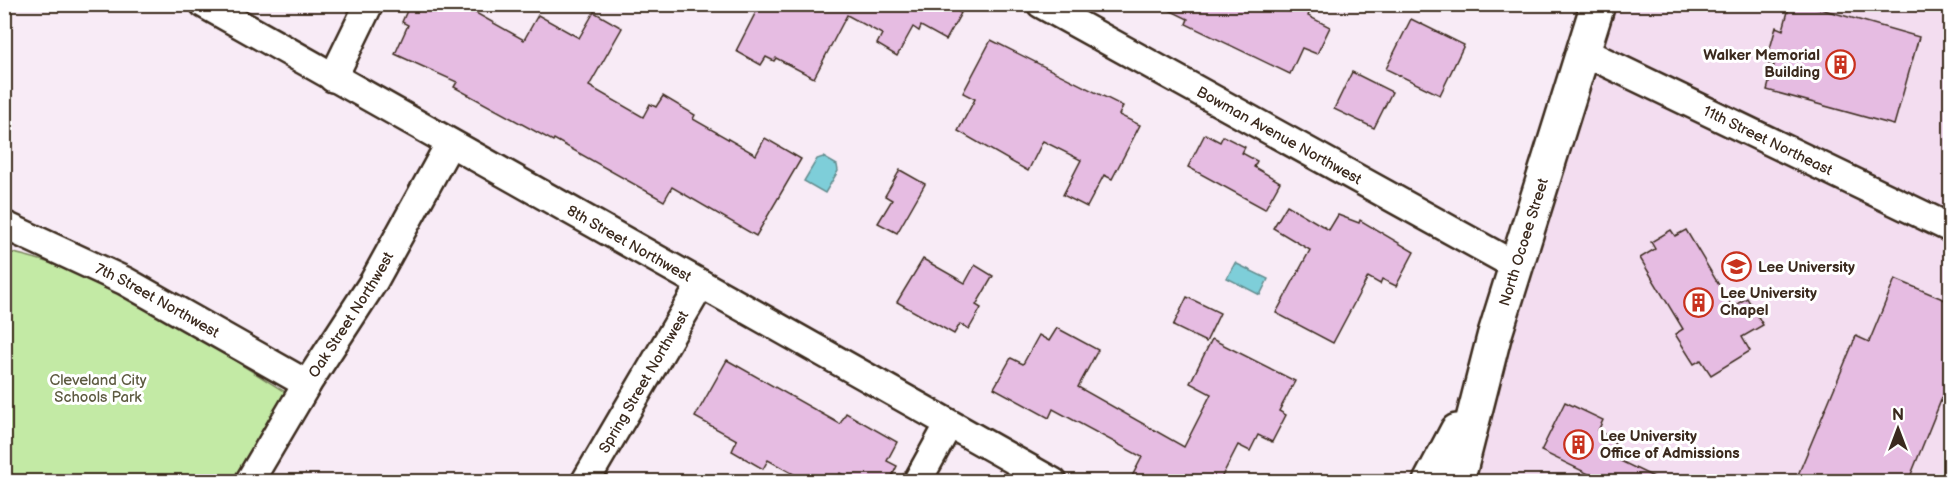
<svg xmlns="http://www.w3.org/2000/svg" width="1955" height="486" viewBox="0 0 1955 486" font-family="'Balsamiq Sans',sans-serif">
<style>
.built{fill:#f3ddf0}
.green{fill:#c3eaa5;stroke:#7f8a62;stroke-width:1.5}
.water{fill:#7eced9;stroke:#638c8e;stroke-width:1.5}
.building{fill:#e6bce2;stroke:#3b2a1e;stroke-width:1.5}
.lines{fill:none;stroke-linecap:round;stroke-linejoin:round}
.minor-casing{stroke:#3b2a1e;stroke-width:32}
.secondary-casing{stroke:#3b2a1e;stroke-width:38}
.minor{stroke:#fff;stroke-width:27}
.secondary{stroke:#fff;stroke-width:33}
.labels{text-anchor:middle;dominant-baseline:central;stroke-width:6;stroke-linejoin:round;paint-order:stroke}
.poi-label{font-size:15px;font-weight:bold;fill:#3b2a1e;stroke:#fff;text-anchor:start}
.street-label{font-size:15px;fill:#3b2a1e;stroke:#fff}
.park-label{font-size:15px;fill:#5d5a40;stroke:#fff}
</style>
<rect width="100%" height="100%" fill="#f8ebf6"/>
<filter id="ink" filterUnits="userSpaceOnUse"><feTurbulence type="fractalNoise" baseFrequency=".0167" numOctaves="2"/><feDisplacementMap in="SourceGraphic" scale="12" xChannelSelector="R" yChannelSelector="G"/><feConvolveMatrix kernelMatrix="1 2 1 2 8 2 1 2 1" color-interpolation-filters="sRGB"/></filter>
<g filter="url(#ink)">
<polygon class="built" points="1599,5 1950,5 1950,481 1463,482"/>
<path class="green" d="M4 251C107 271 197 338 285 392L232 481H5Z"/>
<g class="water">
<polygon points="823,157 837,165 838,171 825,193 804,181 817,159"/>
<polygon points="1235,263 1268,279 1260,295 1227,278"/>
</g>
<g class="building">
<polygon points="410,4 460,4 524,40 538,15 579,38 594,12 622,28 589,86 643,117 650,104 656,107 663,96 695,115 693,119 756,155 765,138 801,159 756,236 672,187 664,201 554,139 553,141 454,87 457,82 395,54 408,25 402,22"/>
<polygon points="760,4 946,4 961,13 946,40 921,26 919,31 913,27 897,56 877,44 882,34 847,15 814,78 776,58 774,61 766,57 761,65 736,51"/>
<polygon points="1157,4 1313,4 1308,16 1330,27 1317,54 1302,48 1290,74 1186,24 1188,19"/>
<polygon points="1790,4 1803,4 1919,37 1894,125 1767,90 1774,65 1766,63 1776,27 1783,30"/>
<polygon points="1411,19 1464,45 1440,95 1386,69"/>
<polygon points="991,40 1123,106 1119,115 1140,125 1112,179 1104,175 1087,207 1063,195 1081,160 1043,141 1028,171 958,131 975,99 963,93"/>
<polygon points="1352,72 1392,92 1374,128 1334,109"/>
<polygon points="1205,134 1220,142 1223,136 1245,147 1242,153 1257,161 1254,167 1280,182 1265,209 1188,167"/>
<polygon points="900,170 925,184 897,233 878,223 892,200 885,196"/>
<polygon points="1287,205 1329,230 1338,215 1359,223 1360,220 1414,252 1396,286 1382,279 1380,284 1368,277 1333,343 1276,313 1310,250 1273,228"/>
<polygon points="1671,230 1675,236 1686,230 1732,307 1747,298 1763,325 1742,337 1750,351 1711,375 1701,360 1694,364 1675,334 1683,329 1640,258 1655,249 1651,242"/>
<polygon points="923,259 965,283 975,265 993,276 976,305 981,308 969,329 960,324 954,334 897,302"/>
<polygon points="1895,279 1950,302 1950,378 1908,482 1795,482 1856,336 1869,342"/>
<polygon points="1187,297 1220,313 1206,342 1173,326"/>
<polygon points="1057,328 1098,350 1078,387 1184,447 1211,394 1190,383 1212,339 1295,381 1279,411 1286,415 1272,442 1258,435 1250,451 1238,445 1219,482 1129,482 1142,457 1053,409 1049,418 994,388 1011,358 1023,364 1039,335 1049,341"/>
<polygon points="727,360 840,424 846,413 897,442 887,461 897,466 889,482 855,482 840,473 835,482 808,482 768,460 763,469 732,451 737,440 695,417"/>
<polygon points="1565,402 1603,420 1598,431 1616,440 1608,455 1664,482 1588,482 1591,475 1541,451"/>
</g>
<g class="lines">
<defs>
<g id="minor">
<path id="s1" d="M204 4 1053 482"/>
<path id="s2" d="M1041 4 1516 266"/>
<path id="s3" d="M1584 52 1950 228"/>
<polyline points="333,78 369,4"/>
<path id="s4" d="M4 225 125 281 307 384"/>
<path id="s5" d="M249 482 307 384 374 281 450 143"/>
<path id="s6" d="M585 482 701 284"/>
<polyline points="917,482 949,424"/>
</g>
<g id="secondary">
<polyline points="1430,482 1457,431"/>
<path id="s7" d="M1457 482 1494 337 1598 4"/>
</g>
</defs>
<use href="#minor" class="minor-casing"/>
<use href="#secondary" class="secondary-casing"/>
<use href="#minor" class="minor"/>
<use href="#secondary" class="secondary"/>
</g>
</g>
<defs>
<symbol id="building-ring" viewBox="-11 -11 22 22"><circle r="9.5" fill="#fff" stroke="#c8321e" stroke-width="1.5"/><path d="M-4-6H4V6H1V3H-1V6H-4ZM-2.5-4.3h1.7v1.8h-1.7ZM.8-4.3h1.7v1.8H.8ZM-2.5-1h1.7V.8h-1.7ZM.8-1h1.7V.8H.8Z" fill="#c8321e"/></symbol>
<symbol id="university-ring" viewBox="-11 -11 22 22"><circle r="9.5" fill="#fff" stroke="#c8321e" stroke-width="1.5"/><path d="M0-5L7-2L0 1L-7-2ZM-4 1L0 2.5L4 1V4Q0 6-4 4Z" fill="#c8321e"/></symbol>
</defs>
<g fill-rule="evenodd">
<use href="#building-ring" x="1824" y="48" width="33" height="33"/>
<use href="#university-ring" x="1720" y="250" width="33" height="33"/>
<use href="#building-ring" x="1682" y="286" width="33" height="33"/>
<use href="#building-ring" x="1562" y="428" width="33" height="33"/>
</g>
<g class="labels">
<g class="poi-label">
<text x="1820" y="55" text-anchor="end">Walker Memorial<tspan x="1820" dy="17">Building</tspan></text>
<text x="1758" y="267">Lee University</text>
<text x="1720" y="293">Lee University<tspan x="1720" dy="17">Chapel</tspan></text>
<text x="1600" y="436">Lee University<tspan x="1600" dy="17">Office of Admissions</tspan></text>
</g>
<g class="street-label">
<text stroke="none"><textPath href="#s2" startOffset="272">Bowman Avenue Northwest</textPath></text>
<text stroke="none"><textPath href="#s3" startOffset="204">11th Street Northeast</textPath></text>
<text stroke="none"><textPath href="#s7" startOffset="249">North Ocoee Street</textPath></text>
<text stroke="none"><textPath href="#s1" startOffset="488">8th Street Northwest</textPath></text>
<text stroke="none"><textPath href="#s4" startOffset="171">7th Street Northwest</textPath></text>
<text stroke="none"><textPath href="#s5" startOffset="196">Oak Street Northwest</textPath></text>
<text stroke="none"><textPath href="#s6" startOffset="116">Spring Street Northwest</textPath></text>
</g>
<g class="park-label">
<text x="98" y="380">Cleveland City<tspan x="98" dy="17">Schools Park</tspan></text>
</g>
</g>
<rect width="1955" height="486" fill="none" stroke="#fff" stroke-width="24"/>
<rect x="12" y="12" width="1931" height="462" fill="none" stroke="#3b2a1e" stroke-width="2" filter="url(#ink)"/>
<g transform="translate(1898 429)" stroke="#ffffff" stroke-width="4.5" paint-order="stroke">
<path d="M0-4.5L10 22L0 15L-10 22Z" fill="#3b2a1e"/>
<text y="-9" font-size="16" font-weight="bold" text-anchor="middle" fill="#3b2a1e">N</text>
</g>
</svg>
